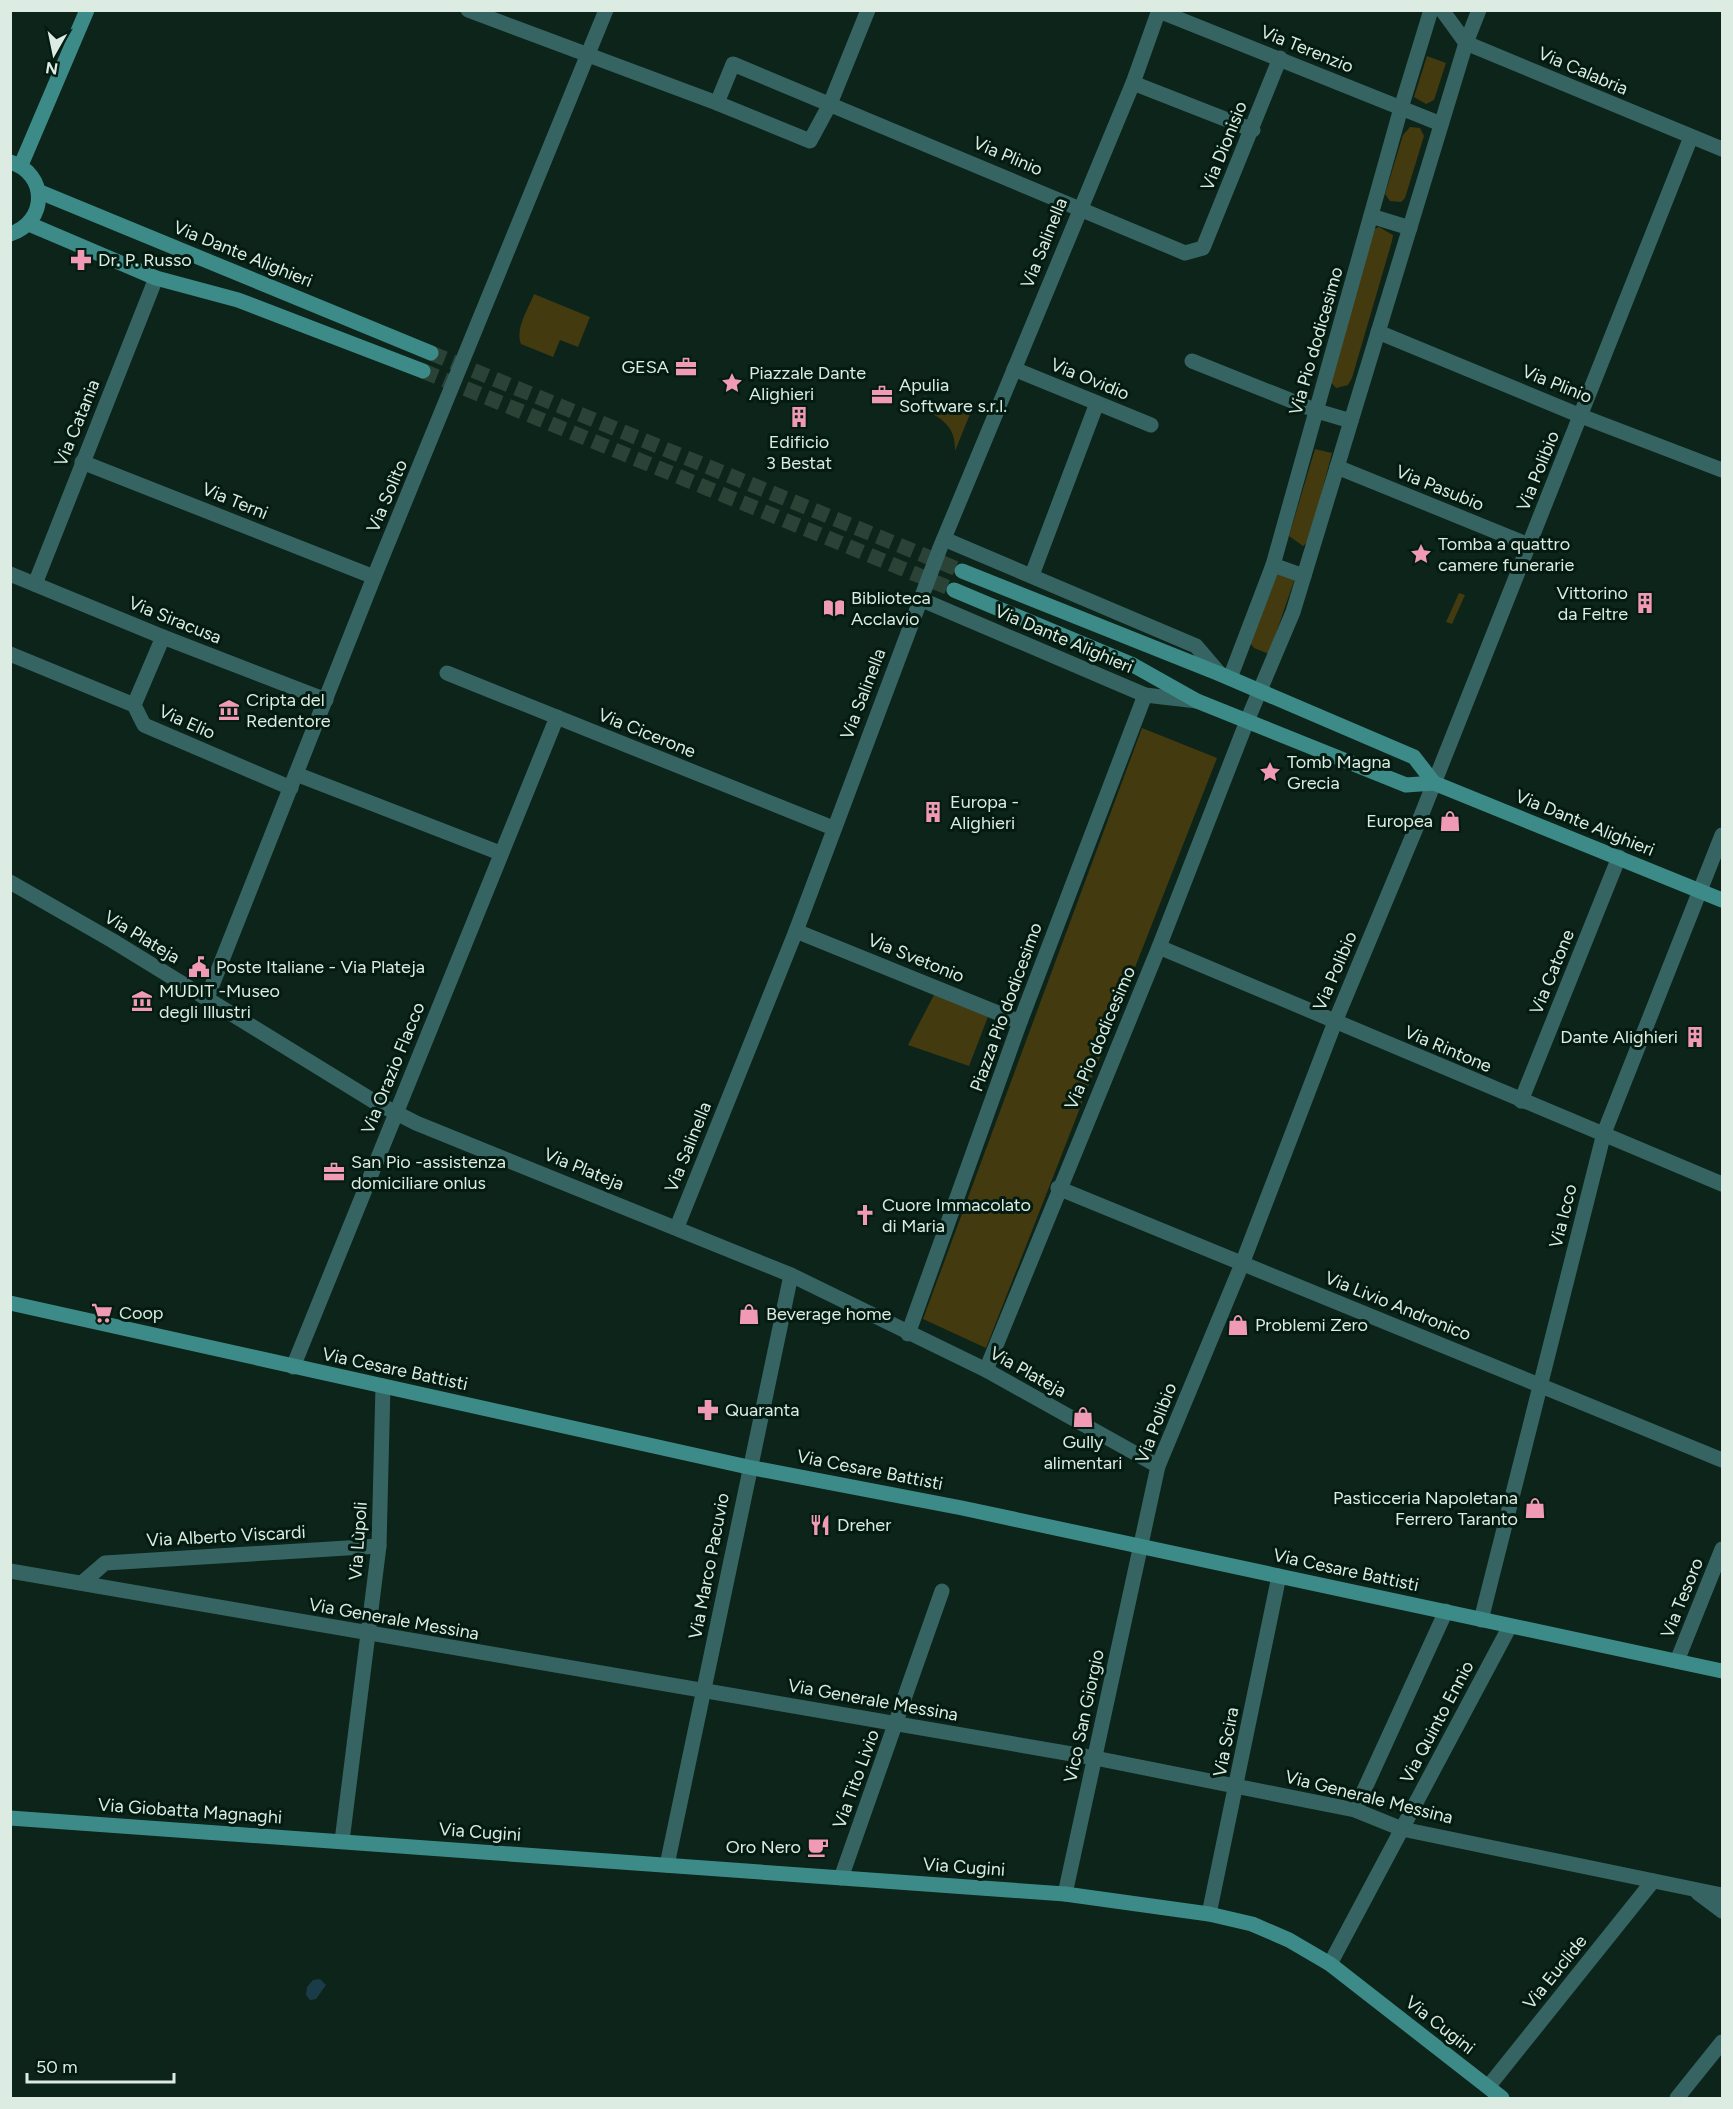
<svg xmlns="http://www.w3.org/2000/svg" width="1733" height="2109" viewBox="0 0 1733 2109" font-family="Figtree,sans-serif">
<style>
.green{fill:#443a0f}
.water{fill:#1a3c49}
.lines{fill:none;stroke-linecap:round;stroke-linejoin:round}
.secondary-tunnel{stroke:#2b4237;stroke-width:15;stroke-dasharray:15 8;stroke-linecap:butt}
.street{stroke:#366462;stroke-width:15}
.secondary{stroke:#3c8b88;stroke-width:15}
.labels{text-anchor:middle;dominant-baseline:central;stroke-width:6;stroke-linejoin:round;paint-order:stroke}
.street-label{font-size:18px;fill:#ddece3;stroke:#031b10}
.poi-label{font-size:18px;fill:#ddece3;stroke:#031b10;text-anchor:start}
</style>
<rect width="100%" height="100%" fill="#0c2419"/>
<g class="green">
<polygon points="1427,56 1446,63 1434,100 1426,104 1414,97"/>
<polygon points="1410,127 1420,128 1424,136 1405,198 1401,202 1390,201 1385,194 1403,135"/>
<polygon points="1379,227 1393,235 1392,241 1352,378 1348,385 1336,388 1330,381 1374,229"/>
<path d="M534 294 590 317 578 347 560 340 553 357 521 344C515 328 528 310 534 294Z"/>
<path d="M924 396 970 414 955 451C956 426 942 419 922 408Z"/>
<polygon points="1315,449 1332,453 1309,541 1303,546 1289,536"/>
<polygon points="1278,573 1295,578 1269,654 1254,648 1250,643"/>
<polygon points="1459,593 1465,595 1452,624 1446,622"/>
<polygon points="1142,728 1217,758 986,1348 923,1319"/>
<polygon points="934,995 989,1014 969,1066 908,1045"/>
</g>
<polygon class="water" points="320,1979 326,1985 316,1999 310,2000 306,1995 307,1987 313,1980"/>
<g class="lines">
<g class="secondary-tunnel">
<polyline points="431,353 962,571"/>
<polyline points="423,371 954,590"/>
</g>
<g class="street">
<polyline points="468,10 717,103 733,64 1185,253 1203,248 1280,58"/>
<polyline points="1442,10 1466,43 1722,149"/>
<polyline points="1159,11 1441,124"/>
<polyline points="1133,83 1253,130"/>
<polyline points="717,103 810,141 830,104 868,10"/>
<polyline points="1371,216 1410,228"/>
<polyline points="1378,332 1581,416 1722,470"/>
<polyline points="1192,361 1317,411 1351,421"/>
<polyline points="1014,369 1151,425"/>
<polyline points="82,462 374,577"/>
<polyline points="1337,467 1529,545"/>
<polyline points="944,539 1196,646 1220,674"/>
<polyline points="1273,565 1304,576"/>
<polyline points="10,574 163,637 326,700"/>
<polyline points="1032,575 1097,403"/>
<polyline points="35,584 156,278"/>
<polyline points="920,599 1145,695 1197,701"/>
<polyline points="10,654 134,705 144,725 291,788"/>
<polyline points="447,673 833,828"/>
<polyline points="1230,678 1273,565 1401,108 1431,10"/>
<polyline points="134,705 163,637"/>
<polyline points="296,774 500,853"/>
<polyline points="10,882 113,941 375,1102 416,1123 791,1275 986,1370 1158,1466"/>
<polyline points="796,931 1020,1022"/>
<polyline points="1159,947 1722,1184"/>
<polyline points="207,998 374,577 606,10"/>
<polyline points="1521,1101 1619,857"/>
<polyline points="1058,1188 1722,1460"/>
<polyline points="677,1227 796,931 940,548 1133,83 1159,10"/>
<polyline points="908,1334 1020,1022 1145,695"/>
<polyline points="293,1367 557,717"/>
<polyline points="986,1370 1159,947 1247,721 1293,612 1466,43 1479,10"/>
<polyline points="10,1571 1095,1758 1355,1810 1402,1829 1722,1895"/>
<polyline points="83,1582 105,1563 379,1546"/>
<polyline points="1481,1620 1604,1133 1722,835"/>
<polyline points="1677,1661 1722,1549"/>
<polyline points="1355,1810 1446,1611"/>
<polyline points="342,1841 379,1546 383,1386"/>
<polyline points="667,1865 791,1275"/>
<polyline points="841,1878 942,1591"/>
<polyline points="1698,1893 1722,1911"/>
<polyline points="1065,1894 1158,1466 1242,1264 1335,1022 1421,816 1691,137"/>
<polyline points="1209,1914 1279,1576"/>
<polyline points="1330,1964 1510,1626"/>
<polyline points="1488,2087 1653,1881"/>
<polyline points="1677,2098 1722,2042"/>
</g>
<g class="secondary">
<path d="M10 162C48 173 48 222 10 234"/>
<polyline points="21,165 87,10"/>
<polyline points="40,192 431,353"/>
<polyline points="29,224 156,278 238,300 423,371"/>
<polyline points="962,571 1220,674 1414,757 1434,783"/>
<polyline points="954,590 1133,665 1197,701 1406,785 1434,783 1722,900"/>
<polyline points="10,1303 748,1467 962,1508 1722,1671"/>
<polyline points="10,1818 1065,1894 1209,1914 1252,1924 1289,1940 1330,1964 1502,2098"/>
</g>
</g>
<defs>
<symbol id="pharmacy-bare" viewBox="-9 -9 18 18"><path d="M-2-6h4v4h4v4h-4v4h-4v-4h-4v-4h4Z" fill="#f09ab5" stroke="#031b10" stroke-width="2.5" paint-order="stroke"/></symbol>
<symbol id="office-bare" viewBox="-9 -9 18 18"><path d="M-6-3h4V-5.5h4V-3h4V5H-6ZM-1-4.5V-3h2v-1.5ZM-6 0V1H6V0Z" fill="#f09ab5" stroke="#031b10" stroke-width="2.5" paint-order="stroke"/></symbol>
<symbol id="sight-bare" viewBox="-9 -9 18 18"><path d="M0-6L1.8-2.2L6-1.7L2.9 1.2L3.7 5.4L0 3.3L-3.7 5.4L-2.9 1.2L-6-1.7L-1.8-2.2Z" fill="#f09ab5" stroke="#031b10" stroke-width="2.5" paint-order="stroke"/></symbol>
<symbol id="building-bare" viewBox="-9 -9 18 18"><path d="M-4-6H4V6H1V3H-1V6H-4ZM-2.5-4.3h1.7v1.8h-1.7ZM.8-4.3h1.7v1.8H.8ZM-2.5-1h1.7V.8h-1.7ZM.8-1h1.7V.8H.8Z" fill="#f09ab5" stroke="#031b10" stroke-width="2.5" paint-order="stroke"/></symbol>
<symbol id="library-bare" viewBox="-9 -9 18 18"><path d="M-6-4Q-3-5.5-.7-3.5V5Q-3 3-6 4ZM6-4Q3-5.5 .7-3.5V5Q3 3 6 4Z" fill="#f09ab5" stroke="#031b10" stroke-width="2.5" paint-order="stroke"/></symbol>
<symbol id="museum-bare" viewBox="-9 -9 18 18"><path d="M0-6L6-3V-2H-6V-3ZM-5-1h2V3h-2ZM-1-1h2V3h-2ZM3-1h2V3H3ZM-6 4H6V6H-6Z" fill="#f09ab5" stroke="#031b10" stroke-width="2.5" paint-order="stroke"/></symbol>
<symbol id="shop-bare" viewBox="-9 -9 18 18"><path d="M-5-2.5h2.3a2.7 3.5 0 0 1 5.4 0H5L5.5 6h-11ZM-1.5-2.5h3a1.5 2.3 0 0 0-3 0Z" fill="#f09ab5" stroke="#031b10" stroke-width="2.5" paint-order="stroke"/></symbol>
<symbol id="civic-bare" viewBox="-9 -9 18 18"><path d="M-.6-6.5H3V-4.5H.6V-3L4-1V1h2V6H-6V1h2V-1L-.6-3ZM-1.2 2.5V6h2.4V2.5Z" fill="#f09ab5" stroke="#031b10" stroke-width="2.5" paint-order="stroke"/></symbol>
<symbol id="church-bare" viewBox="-9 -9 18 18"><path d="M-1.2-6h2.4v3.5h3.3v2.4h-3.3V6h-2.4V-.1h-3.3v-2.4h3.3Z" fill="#f09ab5" stroke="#031b10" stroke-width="2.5" paint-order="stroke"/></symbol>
<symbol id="supermarket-bare" viewBox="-9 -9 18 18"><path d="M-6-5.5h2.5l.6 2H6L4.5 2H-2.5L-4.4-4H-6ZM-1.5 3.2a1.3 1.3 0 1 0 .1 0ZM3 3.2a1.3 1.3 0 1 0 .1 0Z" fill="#f09ab5" stroke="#031b10" stroke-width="2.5" paint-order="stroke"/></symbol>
<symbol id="restaurant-bare" viewBox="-9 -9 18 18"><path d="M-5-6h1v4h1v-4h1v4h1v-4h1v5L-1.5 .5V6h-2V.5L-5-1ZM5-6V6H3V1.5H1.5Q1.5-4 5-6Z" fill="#f09ab5" stroke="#031b10" stroke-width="2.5" paint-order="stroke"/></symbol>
<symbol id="cafe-bare" viewBox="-9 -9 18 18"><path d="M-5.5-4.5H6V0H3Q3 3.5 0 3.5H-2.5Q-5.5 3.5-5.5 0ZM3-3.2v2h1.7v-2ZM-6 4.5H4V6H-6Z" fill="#f09ab5" stroke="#031b10" stroke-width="2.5" paint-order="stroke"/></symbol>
</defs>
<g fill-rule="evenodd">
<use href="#pharmacy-bare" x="66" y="245" width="30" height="30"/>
<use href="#office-bare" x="671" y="352" width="30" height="30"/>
<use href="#sight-bare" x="717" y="368" width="30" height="30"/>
<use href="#office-bare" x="867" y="380" width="30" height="30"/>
<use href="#building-bare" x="784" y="402" width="30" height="30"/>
<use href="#sight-bare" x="1406" y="539" width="30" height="30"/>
<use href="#building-bare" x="1630" y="588" width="30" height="30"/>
<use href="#library-bare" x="819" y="593" width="30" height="30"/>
<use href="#museum-bare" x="214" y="695" width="30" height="30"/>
<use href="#sight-bare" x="1255" y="757" width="30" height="30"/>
<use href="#building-bare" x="918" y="797" width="30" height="30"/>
<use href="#shop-bare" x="1435" y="806" width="30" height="30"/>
<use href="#civic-bare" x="184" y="952" width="30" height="30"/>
<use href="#museum-bare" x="127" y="986" width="30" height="30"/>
<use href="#building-bare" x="1680" y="1022" width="30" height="30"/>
<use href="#office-bare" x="319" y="1157" width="30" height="30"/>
<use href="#church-bare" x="850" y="1200" width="30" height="30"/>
<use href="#supermarket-bare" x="87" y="1298" width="30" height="30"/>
<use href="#shop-bare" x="734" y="1299" width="30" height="30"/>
<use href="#shop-bare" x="1223" y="1310" width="30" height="30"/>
<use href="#pharmacy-bare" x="693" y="1395" width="30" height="30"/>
<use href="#shop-bare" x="1068" y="1402" width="30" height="30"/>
<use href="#shop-bare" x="1520" y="1493" width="30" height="30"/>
<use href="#restaurant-bare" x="805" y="1510" width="30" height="30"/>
<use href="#cafe-bare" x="803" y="1832" width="30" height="30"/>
</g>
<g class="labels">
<g class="street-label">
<text transform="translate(1307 49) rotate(22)">Via Terenzio</text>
<text transform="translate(1583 71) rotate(23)">Via Calabria</text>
<text transform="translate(1224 146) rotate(-68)">Via Dionisio</text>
<text transform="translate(1008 156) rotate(23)">Via Plinio</text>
<text transform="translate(1044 243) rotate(-68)">Via Salinella</text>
<text transform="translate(243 254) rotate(22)">Via Dante Alighieri</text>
<text transform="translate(1316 341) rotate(-74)">Via Pio dodicesimo</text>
<text transform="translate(1090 379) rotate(22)">Via Ovidio</text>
<text transform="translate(1557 384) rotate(22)">Via Plinio</text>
<text transform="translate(77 423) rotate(-68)">Via Catania</text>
<text transform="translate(1538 471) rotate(-68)">Via Polibio</text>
<text transform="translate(1440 488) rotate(22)">Via Pasubio</text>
<text transform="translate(387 496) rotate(-67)">Via Solìto</text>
<text transform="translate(235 501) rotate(22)">Via Terni</text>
<text transform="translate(175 620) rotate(22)">Via Siracusa</text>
<text transform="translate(1064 639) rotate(23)">Via Dante Alighieri</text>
<text transform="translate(863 694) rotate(-69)">Via Salinella</text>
<text transform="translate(187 722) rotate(24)">Via Elio</text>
<text transform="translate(647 733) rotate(22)">Via Cicerone</text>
<text transform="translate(1585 823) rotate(22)">Via Dante Alighieri</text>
<text transform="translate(142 937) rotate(31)">Via Plateja</text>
<text transform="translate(916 958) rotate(22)">Via Svetonio</text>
<text transform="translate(1335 971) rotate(-67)">Via Polibio</text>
<text transform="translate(1552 972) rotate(-68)">Via Catone</text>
<text transform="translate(1006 1007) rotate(-70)">Piazza Pio dodicesimo</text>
<text transform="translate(1100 1038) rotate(-67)">Via Pio dodicesimo</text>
<text transform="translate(1448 1049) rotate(23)">Via Rintone</text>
<text transform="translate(393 1068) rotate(-68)">Via Orazio Flacco</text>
<text transform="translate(688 1147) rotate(-68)">Via Salinella</text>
<text transform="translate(584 1169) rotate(22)">Via Plateja</text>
<text transform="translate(1563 1216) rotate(-76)">Via Icco</text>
<text transform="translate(1398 1306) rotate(22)">Via Livio Andronico</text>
<text transform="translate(395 1369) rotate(12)">Via Cesare Battisti</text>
<text transform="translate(1028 1372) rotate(29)">Via Plateja</text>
<text transform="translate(1156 1423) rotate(-69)">Via Polibio</text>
<text transform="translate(870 1470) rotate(11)">Via Cesare Battisti</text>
<text transform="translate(226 1536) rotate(-3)">Via Alberto Viscardi</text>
<text transform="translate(358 1541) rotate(-86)">Via Lùpoli</text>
<text transform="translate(709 1566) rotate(-79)">Via Marco Pacuvio</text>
<text transform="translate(1346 1570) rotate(12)">Via Cesare Battisti</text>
<text transform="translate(1682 1598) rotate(-68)">Via Tesoro</text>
<text transform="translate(394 1619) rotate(10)">Via Generale Messina</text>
<text transform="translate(873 1700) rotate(10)">Via Generale Messina</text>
<text transform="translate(1084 1716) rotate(-78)">Vico San Giorgio</text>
<text transform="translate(1437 1722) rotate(-62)">Via Quinto Ennio</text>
<text transform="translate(1226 1742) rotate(-79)">Via Scira</text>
<text transform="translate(856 1779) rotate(-70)">Via Tito Livio</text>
<text transform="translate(1369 1797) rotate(14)">Via Generale Messina</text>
<text transform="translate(190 1811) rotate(4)">Via Giobatta Magnaghi</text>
<text transform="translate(480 1832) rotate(4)">Via Cugini</text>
<text transform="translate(964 1867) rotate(4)">Via Cugini</text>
<text transform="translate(1555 1972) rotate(-51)">Via Euclide</text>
<text transform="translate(1440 2025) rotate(38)">Via Cugini</text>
</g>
<g class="poi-label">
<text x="98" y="260">Dr. P. Russo</text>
<text x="669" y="367" text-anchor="end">GESA</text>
<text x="749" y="373">Piazzale Dante<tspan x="749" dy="21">Alighieri</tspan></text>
<text x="899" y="385">Apulia<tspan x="899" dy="21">Software s.r.l.</tspan></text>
<text x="799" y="442" text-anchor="middle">Edificio<tspan x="799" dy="21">3 Bestat</tspan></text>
<text x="1438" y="544">Tomba a quattro<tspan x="1438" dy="21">camere funerarie</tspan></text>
<text x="1628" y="593" text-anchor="end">Vittorino<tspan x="1628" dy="21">da Feltre</tspan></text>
<text x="851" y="598">Biblioteca<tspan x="851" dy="21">Acclavio</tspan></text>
<text x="246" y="700">Cripta del<tspan x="246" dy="21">Redentore</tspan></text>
<text x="1287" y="762">Tomb Magna<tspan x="1287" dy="21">Grecia</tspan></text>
<text x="950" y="802">Europa -<tspan x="950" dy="21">Alighieri</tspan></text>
<text x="1433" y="821" text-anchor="end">Europea</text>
<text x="216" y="967">Poste Italiane - Via Plateja</text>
<text x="159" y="991">MUDIT -Museo<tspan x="159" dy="21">degli Illustri</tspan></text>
<text x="1678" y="1037" text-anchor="end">Dante Alighieri</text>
<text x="351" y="1162">San Pio -assistenza<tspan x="351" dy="21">domiciliare onlus</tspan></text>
<text x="882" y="1205">Cuore Immacolato<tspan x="882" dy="21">di Maria</tspan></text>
<text x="119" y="1313">Coop</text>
<text x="766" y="1314">Beverage home</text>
<text x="1255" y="1325">Problemi Zero</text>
<text x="725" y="1410">Quaranta</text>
<text x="1083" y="1442" text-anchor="middle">Gully<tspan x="1083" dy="21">alimentari</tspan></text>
<text x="1518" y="1498" text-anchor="end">Pasticceria Napoletana<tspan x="1518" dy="21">Ferrero Taranto</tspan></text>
<text x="837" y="1525">Dreher</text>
<text x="801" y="1847" text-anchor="end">Oro Nero</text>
</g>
</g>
<rect width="1733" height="2109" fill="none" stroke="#ddece3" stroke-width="24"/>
<g transform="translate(54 54) rotate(189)" stroke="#031b10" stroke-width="4.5" paint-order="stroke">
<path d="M0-4.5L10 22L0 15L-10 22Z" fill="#ddece3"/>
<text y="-9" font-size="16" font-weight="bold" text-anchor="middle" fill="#ddece3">N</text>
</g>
<path d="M27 2073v9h147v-9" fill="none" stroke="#ddece3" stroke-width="3"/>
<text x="36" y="2073" font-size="18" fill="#ddece3" stroke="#031b10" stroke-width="4.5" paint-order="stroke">50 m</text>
</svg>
